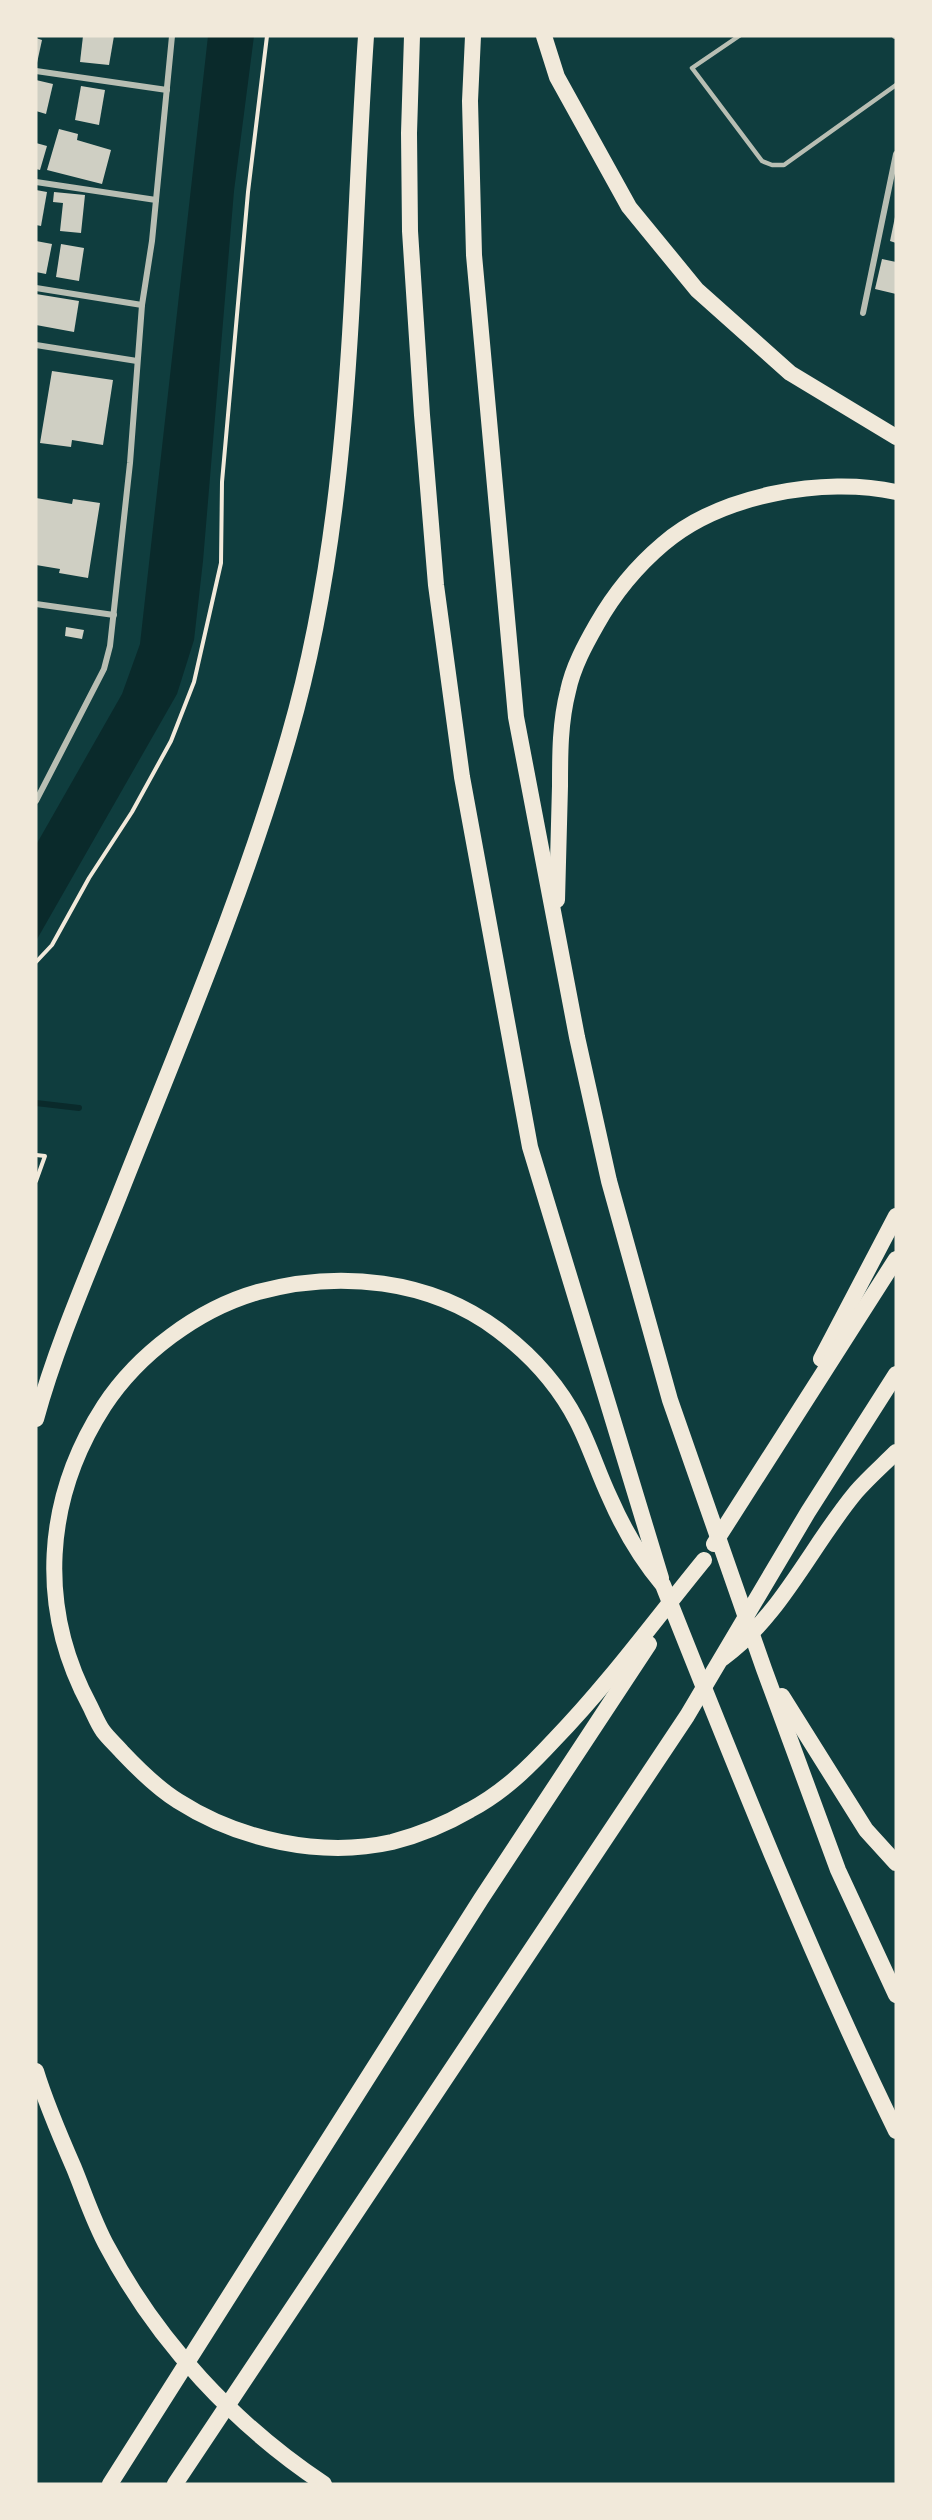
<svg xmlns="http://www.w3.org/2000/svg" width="932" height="2520" viewBox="0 0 932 2520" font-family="'Exo 2',sans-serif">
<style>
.water{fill:#0a2a2b}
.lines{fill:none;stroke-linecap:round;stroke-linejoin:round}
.stream{stroke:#0a2a2b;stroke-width:6}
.building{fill:#cfcfc3}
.path{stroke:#f1e9da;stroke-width:4}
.service{stroke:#b8beb3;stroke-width:4.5}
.minor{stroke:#b8beb3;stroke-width:6}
.motorway{stroke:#f1e9da;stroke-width:16}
</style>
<rect width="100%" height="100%" fill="#0f3d3e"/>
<polygon class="water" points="208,36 254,36 234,191 203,561 194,640 177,694 36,941 36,845 122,694 140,644"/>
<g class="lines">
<polyline class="stream" points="36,1103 79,1108"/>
</g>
<g class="building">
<polygon points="83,36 114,36 109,65 80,62"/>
<polygon points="36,38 42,40 37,63 36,62"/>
<polygon points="36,80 53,84 46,114 36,111"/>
<polygon points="81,86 105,90 99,125 75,120"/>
<polygon points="59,129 78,134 77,140 111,150 102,184 47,170"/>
<polygon points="36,143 47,146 40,170 36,169"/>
<polygon points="36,190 47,192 41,226 36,225"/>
<polygon points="54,192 85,195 81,233 60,231 63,203 53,202"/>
<polygon points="895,217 896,217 896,243 890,241"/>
<polygon points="36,241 52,244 46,274 36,272"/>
<polygon points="61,244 84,248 79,281 56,277"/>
<polygon points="882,259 896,262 896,294 875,289"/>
<polygon points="36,294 79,301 74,332 36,325"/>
<polygon points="52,371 113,380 103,445 72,440 71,447 40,443"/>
<polygon points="36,498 72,504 73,499 100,503 88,578 59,573 60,569 36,565"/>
<polygon points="66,627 84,630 82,639 65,636"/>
</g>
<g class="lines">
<g class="path">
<polyline points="36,962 52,945 89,878 132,812 171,741 194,682 221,563 222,482 248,192 267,36"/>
<polyline points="36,1155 45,1156 36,1181"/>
</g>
<polyline class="service" points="739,36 692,68 762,161 772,165 784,165 896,85"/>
<g class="minor">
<polyline points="895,36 896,36"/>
<polyline points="36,71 167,90"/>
<polyline points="36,182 156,200"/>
<polyline points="36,288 142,305"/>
<polyline points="863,313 896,154"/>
<polyline points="36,345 137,361"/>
<polyline points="36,604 114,615"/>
<polyline points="36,801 104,669 110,646 130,463 142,305 152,241 172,36"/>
</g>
<g class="motorway">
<polyline points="412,36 409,133 410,231 422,415 436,585 462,777 530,1147 661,1578"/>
<polyline points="473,36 470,101 474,255 516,717 577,1037 609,1181 670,1400 764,1669 838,1870 896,1995"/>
<polyline points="544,36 557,77 629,207 697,290 790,373 896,437"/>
<path d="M557 900C558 862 559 824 560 786 560 754 560 722 568 691 573 667 585 645 597 624 614 594 637 566 663 544 720 495 824 476 896 492"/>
<polyline points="821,1359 896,1216"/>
<path d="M36 1419C57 1343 90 1269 119 1196 179 1044 244 893 289 736 355 509 350 270 366 36"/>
<polyline points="714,1544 896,1259"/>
<path d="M704 1560C655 1620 609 1683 555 1739 529 1767 504 1792 470 1810 446 1824 419 1835 392 1842 321 1858 239 1840 178 1801 157 1788 139 1770 122 1752 116 1745 108 1738 103 1731 98 1724 94 1714 90 1706 37 1608 44 1499 104 1406 138 1354 198 1309 258 1292 339 1270 430 1279 498 1330 530 1354 559 1386 577 1421 590 1446 598 1473 610 1498 624 1530 641 1559 663 1585 736 1769 809 1953 896 2131"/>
<path d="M723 1658C781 1616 811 1546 856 1492 868 1478 883 1465 896 1452"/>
<polyline points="782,1696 866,1830 896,1863"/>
<path d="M36 2071C46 2104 60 2136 74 2168 85 2195 94 2223 108 2248 158 2342 235 2425 324 2484"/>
<polyline points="110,2484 481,1899 649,1644"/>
<polyline points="175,2484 687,1716 808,1512 896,1374"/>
</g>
</g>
<rect width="932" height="2520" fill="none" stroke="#f1e9da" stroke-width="75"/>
</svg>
